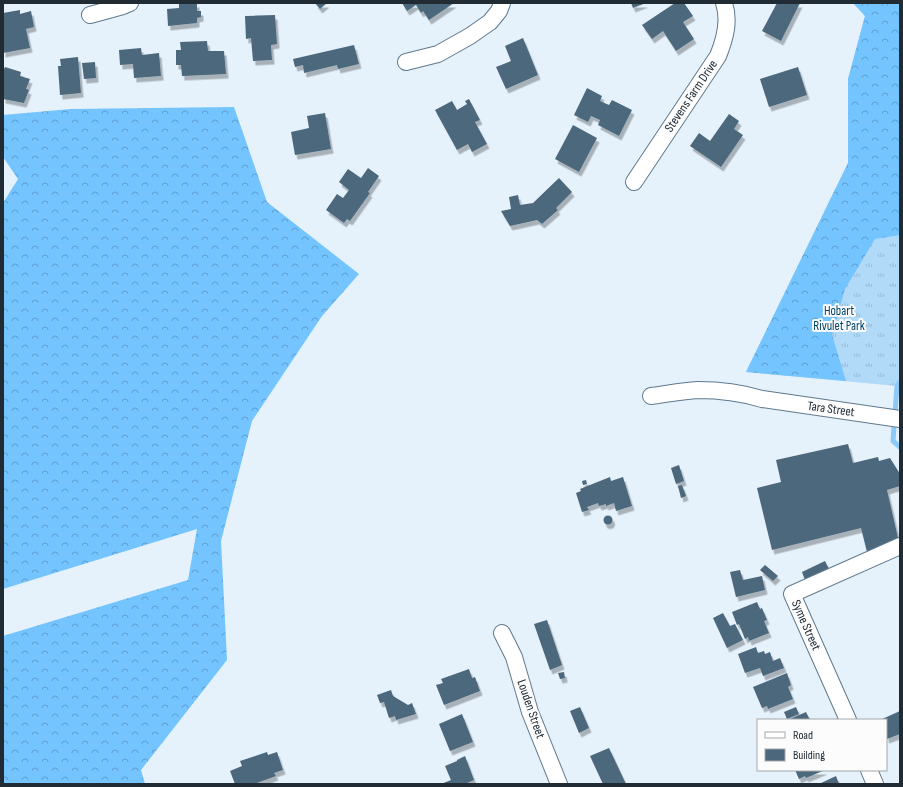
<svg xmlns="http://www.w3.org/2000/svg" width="903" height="787" viewBox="0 0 903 787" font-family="'Sofia Sans Condensed',sans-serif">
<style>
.grass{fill:url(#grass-tufts)}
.forest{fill:url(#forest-crowns)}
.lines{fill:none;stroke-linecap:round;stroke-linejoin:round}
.stream{stroke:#8ccafa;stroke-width:5}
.building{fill:#4c677b;filter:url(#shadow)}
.minor-casing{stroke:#5f798e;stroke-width:18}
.minor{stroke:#fff;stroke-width:16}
.labels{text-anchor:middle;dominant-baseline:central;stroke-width:4;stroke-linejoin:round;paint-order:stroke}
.street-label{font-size:13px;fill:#202b34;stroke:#fcfcfc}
.park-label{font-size:13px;fill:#004368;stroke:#fcfcfc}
</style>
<defs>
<pattern id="grass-tufts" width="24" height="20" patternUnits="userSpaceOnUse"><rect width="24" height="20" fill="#b1d9f8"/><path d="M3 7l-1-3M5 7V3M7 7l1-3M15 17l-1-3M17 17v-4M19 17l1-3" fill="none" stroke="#98bad5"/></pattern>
<pattern id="forest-crowns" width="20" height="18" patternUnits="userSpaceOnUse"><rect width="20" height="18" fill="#73c4ff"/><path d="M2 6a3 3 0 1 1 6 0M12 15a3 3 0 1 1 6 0" fill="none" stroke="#5e9fcf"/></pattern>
<filter id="shadow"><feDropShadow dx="2.5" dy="4.5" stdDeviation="0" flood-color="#0004"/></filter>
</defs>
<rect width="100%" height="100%" fill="#e5f1fb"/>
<polygon class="grass" points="853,3 900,3 900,382 897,386 746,372 848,163 848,79 865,16"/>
<g class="forest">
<polygon points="853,3 900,3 900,235 875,239 845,289 832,335 846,381 746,372 848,163 848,79 865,16"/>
<polygon points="234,107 267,202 359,274 322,316 252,421 221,541 227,660 141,770 145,784 3,784 3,636 188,580 197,529 3,589 3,203 18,179 3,157 3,115 71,109"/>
</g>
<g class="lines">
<polyline class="stream" points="900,382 897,386 893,441 900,447"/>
</g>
<g class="building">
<polygon points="179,3 197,3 197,11 201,11 201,17 197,18 197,23 168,26 167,9 179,8"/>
<polygon points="315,3 327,3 320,9"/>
<polygon points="402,3 454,3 429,20 423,11 421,13 416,5 407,11"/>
<polygon points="631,3 646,3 633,8"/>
<polygon points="675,3 684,3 693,16 683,22 694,39 676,51 663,31 652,39 642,25"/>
<polygon points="777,3 800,3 781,41 762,31"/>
<polygon points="20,10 20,14 31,11 34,27 26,29 30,48 3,53 3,13"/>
<polygon points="275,15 277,44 271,45 272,60 253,61 251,38 246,39 245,16"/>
<polygon points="523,38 538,75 506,89 496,67 511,61 505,46"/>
<polygon points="207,41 208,51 224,51 226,74 182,76 181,65 176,65 176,50 181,50 180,42"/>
<polygon points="354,45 359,64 338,69 337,65 304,73 303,65 295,67 293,59"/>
<polygon points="141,48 142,55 159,53 161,76 134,78 133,64 120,65 119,50"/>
<polygon points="78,57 81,93 60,95 58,66 61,66 60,59"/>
<polygon points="95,62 96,78 84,79 82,63"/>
<polygon points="5,67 21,72 20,76 30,79 26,89 29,90 24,103 3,99 3,71"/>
<polygon points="798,67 807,95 769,107 760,79"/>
<polygon points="587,88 602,96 600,101 609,105 612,100 632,110 619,136 598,125 600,120 591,116 588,122 574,115"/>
<polygon points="469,99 480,120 475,122 487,144 472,152 468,144 457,150 435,110 452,101 457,110 467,104 465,101"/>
<polygon points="325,113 331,149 295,155 291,132 309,128 307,116"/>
<polygon points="729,114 739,121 734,129 743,135 721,167 690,146 699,133 710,141"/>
<polygon points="573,125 597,138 579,172 555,159"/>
<polygon points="368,168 379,176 368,192 370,193 350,221 347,219 344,223 326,210 337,194 343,198 349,190 339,182 348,169 361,178"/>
<polygon points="559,178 572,192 556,208 558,210 542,224 537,220 510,226 501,211 511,209 509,197 518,195 520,205 533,203"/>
<polygon points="848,444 853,463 878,457 879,461 890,458 900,474 900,486 887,490 898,538 867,552 861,528 772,550 757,488 781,482 776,460"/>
<polygon points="679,465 684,481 676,484 671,468"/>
<polygon points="610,477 611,481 623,477 632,506 616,511 614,503 606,506 606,504 599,506 598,503 587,507 589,510 582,512 576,493 581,491 580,489"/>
<polygon points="586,480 587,484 583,485 582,481"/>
<polygon points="682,485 686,496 681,498 678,486"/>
<circle cx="608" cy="520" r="4.5"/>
<polygon points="825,561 829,569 805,580 802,572"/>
<polygon points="765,565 778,576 773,581 760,570"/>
<polygon points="740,570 743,580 762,576 765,590 736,597 730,572"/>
<polygon points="757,602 760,609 762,608 767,620 764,621 769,633 749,641 748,637 745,639 739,624 737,625 732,612"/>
<polygon points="723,613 730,626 735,624 743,640 727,648 713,618"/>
<polygon points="547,620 562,665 550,670 534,624"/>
<polygon points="756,647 758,653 764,651 765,654 770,652 773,661 780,658 784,668 763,676 760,668 745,673 738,654"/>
<polygon points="469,669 472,678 475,677 480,691 444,705 436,685 443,683 441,679"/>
<polygon points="564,672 565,678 560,679 558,673"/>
<polygon points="787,673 791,685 788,687 793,699 768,709 767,706 762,708 753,687"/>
<polygon points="391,690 393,696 408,705 412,703 416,714 396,720 395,716 389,718 384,702 380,703 377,695"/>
<polygon points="580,707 589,728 579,733 570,711"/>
<polygon points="796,707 799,714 787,719 784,712"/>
<polygon points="900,711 900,734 887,739 886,737 886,720 880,720"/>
<polygon points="806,712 810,720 788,720"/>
<polygon points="462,714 473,742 450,751 439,724"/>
<polygon points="609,748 626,784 603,784 590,756"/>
<polygon points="267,752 268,755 277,752 283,770 274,773 276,776 254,784 235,784 230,771 242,766 240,761"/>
<polygon points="465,756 474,780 465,784 441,784 451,780 445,766 457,761 457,760"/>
<polygon points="795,770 825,770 806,778 805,776 799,779"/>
<polygon points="836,776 839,784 819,784"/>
</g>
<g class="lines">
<defs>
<g id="minor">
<polyline points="90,15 123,6 130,3"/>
<polyline points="406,62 438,54 470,36 490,22 499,11 502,3"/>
<path d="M634 182 718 56C725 39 730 21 724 3"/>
<path d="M651 396C667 394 682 391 698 390 719 390 742 393 762 399L900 419"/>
<polyline points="502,633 514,657 530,712 559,784"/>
<polyline points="848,720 792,594 900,546"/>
<polyline points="869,770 875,784"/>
</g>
</defs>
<use href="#minor" class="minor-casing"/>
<use href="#minor" class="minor"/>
</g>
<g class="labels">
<g class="street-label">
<text transform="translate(691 96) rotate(-56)">Stevens Farm Drive</text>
<text transform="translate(831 409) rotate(8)">Tara Street</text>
<text transform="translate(806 625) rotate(66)">Syme Street</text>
<text transform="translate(531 709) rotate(71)">Louden Street</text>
</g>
<g class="park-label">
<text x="839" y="311">Hobart<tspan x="839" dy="15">Rivulet Park</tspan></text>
</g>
</g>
<rect width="903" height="787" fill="none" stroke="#202b34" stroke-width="8"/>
<rect x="757" y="719" width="130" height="52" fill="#fcfcfc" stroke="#a4a8ac"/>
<rect x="765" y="732" width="20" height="6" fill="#ffffff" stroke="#a4a8ac"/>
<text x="793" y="739" font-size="12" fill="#202b34">Road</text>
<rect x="765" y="749" width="20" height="12" fill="#4c677b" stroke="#a4a8ac"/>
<text x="793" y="759" font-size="12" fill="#202b34">Building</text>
</svg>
